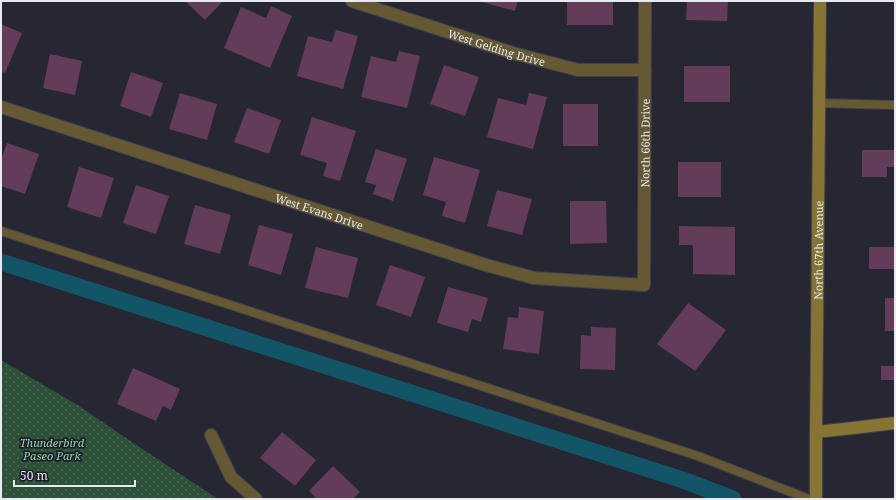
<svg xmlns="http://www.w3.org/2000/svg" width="896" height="500" viewBox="0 0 896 500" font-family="'Noto Serif',serif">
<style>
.park{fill:url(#park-dots)}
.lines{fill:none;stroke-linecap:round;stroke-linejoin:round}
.canal{stroke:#156;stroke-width:17}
.building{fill:#633c5a}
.lane-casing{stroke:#42414e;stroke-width:10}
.street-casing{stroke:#42414e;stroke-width:14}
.secondary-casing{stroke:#42414e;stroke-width:14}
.lane{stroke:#645932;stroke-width:8}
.street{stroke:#645932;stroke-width:12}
.secondary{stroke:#867432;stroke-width:12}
.labels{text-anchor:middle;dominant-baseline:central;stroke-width:3.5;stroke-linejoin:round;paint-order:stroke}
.street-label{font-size:11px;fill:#e9e9f1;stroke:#1d1d29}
.park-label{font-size:11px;font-style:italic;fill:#91d8a6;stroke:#1d1d29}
</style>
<defs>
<pattern id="park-dots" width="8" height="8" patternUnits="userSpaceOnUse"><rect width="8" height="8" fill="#2d5138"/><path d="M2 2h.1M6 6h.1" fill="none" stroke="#4b6a55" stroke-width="1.8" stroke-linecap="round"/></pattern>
</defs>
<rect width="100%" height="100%" fill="#272633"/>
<polygon class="park" points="1,360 76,404 135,444 218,499 1,499"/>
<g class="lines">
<polyline class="canal" points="1,262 683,480 733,499"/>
</g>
<g class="building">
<polygon points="185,1 223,1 205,20"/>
<polygon points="478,1 518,1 515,11"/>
<rect x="567" y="1" width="46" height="24"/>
<polygon points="687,1 728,1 727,21 686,20"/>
<polygon points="271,6 292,16 270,68 224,48 241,7 266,18"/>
<polygon points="1,24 22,33 5,73 1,71"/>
<polygon points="336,30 358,36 343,89 297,76 308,36 332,42"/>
<polygon points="399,51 420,56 407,108 361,97 371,56 396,62"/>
<polygon points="50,54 82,61 75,95 43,88"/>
<polygon points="444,65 479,77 465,116 430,104"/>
<rect x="684" y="66" width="46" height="36"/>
<polygon points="131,72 163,83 151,117 120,106"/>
<polygon points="180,93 217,104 207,140 169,129"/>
<polygon points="529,93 547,97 533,149 487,137 498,98 526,105"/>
<rect x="563" y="104" width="35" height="42"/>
<polygon points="247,108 281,120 269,154 234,142"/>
<polygon points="312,117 356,131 340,181 323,176 327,163 300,155"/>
<polygon points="7,143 39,154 25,194 1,186 1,160"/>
<polygon points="376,149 407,159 393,201 373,194 376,185 365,182"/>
<polygon points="862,150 895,150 895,167 887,167 887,177 862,177"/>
<polygon points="434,157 480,170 465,223 442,216 446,202 423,195"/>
<rect x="678" y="162" width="43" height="35"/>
<polygon points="79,167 114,178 101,218 67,207"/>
<polygon points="136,185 169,196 156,234 123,223"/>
<polygon points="497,190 532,199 522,235 487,226"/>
<polygon points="570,201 606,201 607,243 570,244"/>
<polygon points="195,205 231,215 220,254 184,244"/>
<polygon points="259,225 293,234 281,275 248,265"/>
<polygon points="679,226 735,227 735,275 693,274 693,245 679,245"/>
<polygon points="316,247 358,258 348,298 305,288"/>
<rect x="869" y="247" width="26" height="22"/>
<polygon points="390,265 425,277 411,317 376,305"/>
<polygon points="448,287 488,298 481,322 472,319 468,332 437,323"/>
<rect x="885" y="298" width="10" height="33"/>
<polygon points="688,303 726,330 695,371 657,344"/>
<polygon points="519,307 544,311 539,354 503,349 508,317 518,318"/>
<polygon points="591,327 616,328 615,370 580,369 581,335 591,336"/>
<rect x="881" y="366" width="14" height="14"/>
<polygon points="133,368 180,389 171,410 163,406 156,421 117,404"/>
<polygon points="282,432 316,460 295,486 260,458"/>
<polygon points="333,466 360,492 353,499 317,499 309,491"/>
</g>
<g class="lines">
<defs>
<g id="lane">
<polyline points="819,103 895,105"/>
<polyline points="1,231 698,456 809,499"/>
</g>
<g id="street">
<path id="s1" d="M352 1 513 53 578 70H645"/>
<path id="s2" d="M1 107 486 265 534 278 644 285 645 1"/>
<polyline points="211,435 231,477 256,499"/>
</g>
<g id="secondary">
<polyline points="816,432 853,428 895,423"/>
<path id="s3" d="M816 499V432L817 335 820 1"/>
</g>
</defs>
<use href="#lane" class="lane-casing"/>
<use href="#street" class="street-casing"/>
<use href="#secondary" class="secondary-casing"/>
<use href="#lane" class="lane"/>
<use href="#street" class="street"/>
<use href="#secondary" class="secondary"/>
</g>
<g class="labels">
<g class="street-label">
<text stroke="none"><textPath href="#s1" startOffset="152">West Gelding Drive</textPath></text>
<text stroke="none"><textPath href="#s2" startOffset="812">North 66th Drive</textPath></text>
<text stroke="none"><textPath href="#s2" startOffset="335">West Evans Drive</textPath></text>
<text stroke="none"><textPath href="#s3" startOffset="249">North 67th Avenue</textPath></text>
</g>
<g class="park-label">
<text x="52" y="442">Thunderbird<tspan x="52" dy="13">Paseo Park</tspan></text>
</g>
</g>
<rect width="896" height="500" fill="none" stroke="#e9e9f1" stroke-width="4"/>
<path d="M14 480v6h121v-6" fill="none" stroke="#e9e9f1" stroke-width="2"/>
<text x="20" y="480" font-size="12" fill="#e9e9f1" stroke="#1d1d29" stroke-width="3" paint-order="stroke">50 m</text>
</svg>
